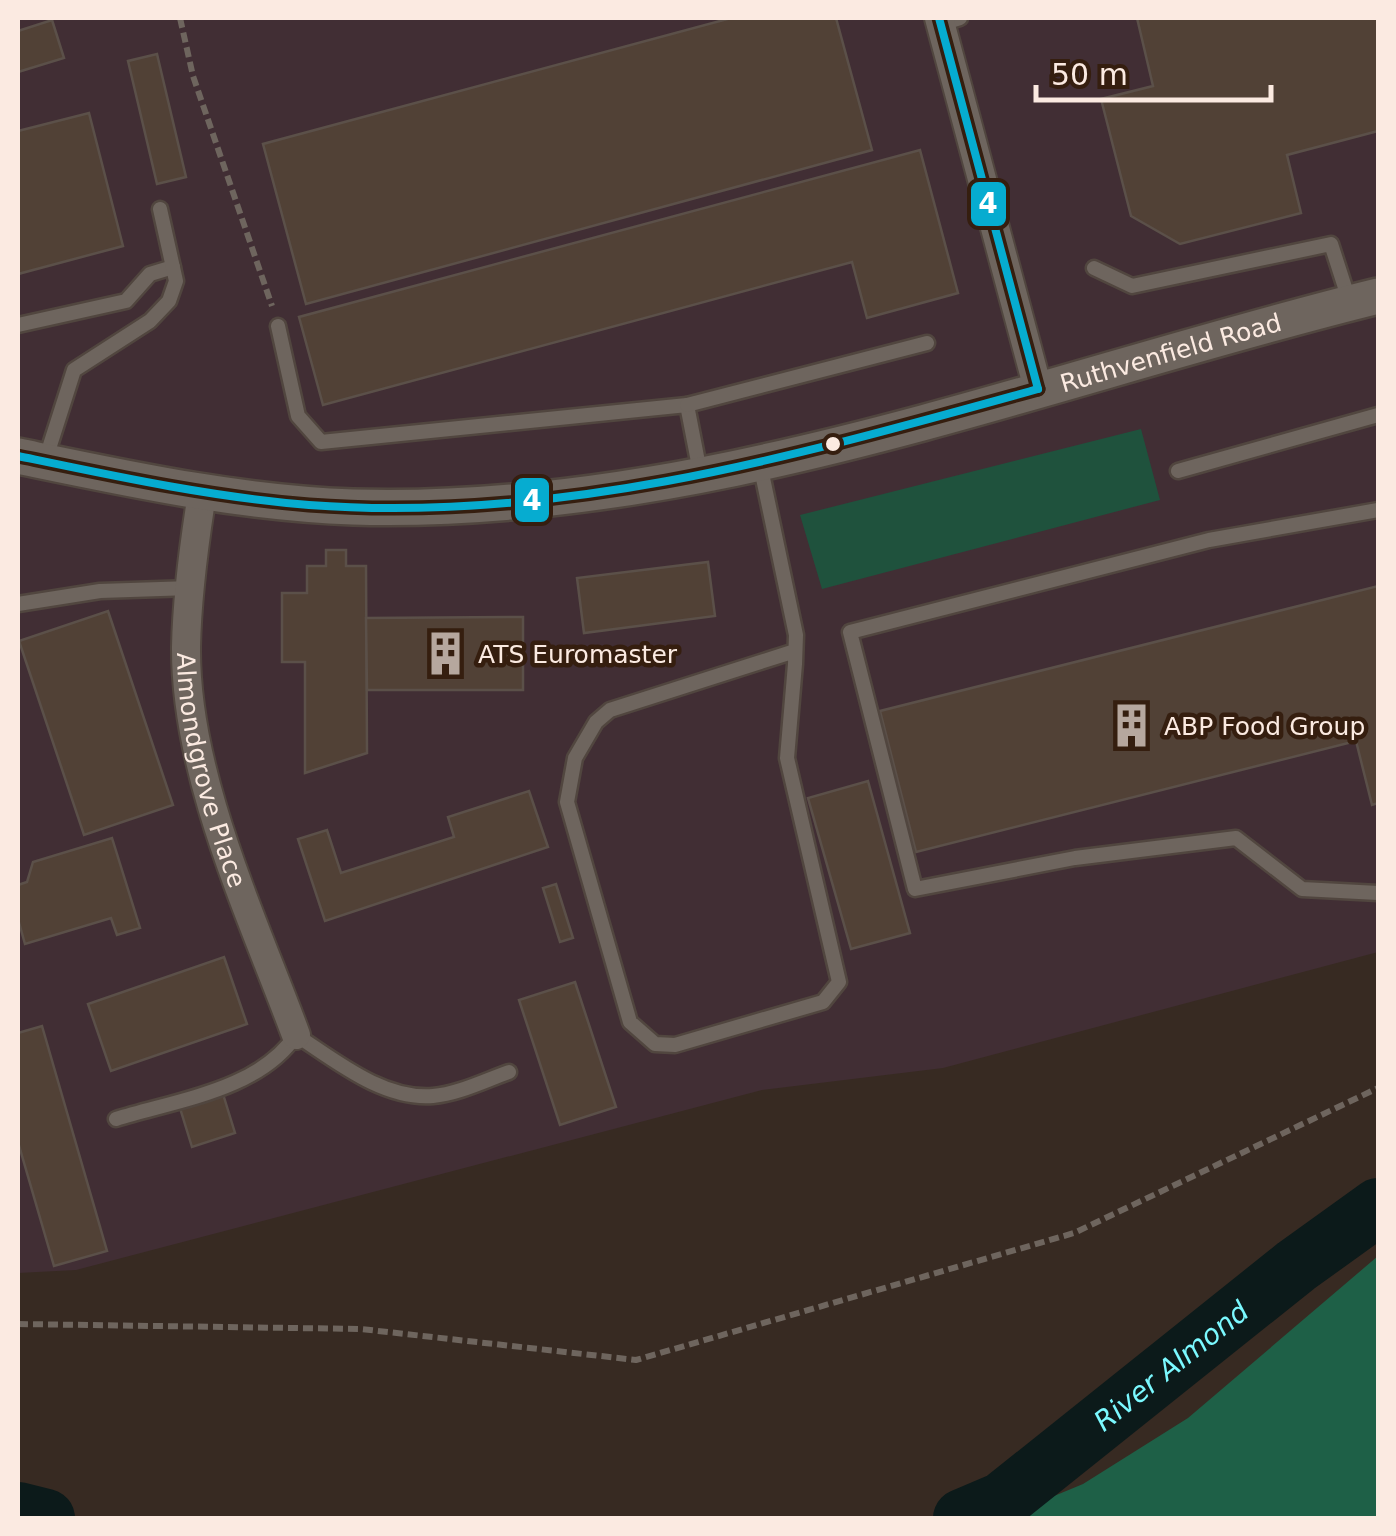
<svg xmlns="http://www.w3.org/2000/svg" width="1396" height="1536" viewBox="0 0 1396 1536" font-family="'DejaVu Sans',sans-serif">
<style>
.industrial{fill:#412e34}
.green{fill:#1f523d}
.forest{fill:#1e6047}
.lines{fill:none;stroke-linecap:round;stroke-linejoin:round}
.river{stroke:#0c1a1a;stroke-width:58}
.building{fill:#514136;stroke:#5b5049;stroke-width:2.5}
.service-casing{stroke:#51463f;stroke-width:19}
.minor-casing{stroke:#51463f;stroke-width:32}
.tertiary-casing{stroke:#51463f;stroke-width:40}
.path{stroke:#6e655e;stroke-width:6;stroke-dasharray:10 5;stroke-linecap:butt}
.service{stroke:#6e655e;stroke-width:14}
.minor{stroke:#6e655e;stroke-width:28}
.tertiary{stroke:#6e655e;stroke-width:35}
.bus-1-casing{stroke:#351e0f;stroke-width:15}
.bus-1{stroke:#06acd0;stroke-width:8}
.bus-dot{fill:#fbeae1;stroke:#351e0f;stroke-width:4}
.labels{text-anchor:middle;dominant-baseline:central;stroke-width:9;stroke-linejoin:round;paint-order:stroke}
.street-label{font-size:25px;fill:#fbeae1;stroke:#351e0f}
.poi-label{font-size:25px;fill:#fbeae1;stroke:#351e0f;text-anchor:start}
.water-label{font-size:28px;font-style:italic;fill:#7bf9ff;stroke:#351e0f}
.line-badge{stroke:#351e0f;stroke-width:4}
.badge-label{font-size:28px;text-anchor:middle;font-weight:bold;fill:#fff}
</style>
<rect width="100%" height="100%" fill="#372a22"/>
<polygon class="industrial" points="18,18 1378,18 1378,952 943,1068 762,1090 76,1270 18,1273"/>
<polygon class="green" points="1141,429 1160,500 822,589 800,515"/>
<polygon class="forest" points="1378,1256 1378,1518 1001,1518 1083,1484 1188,1418"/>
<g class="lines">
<g class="river">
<polyline points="18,1511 46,1518"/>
<path id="s1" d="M962 1518 1002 1501 1296 1266 1378 1207"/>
</g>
</g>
<g class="building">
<polygon points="731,18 836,18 872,150 306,304 263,144"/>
<polygon points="1137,18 1378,18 1378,131 1287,155 1301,213 1180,244 1131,216 1101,99 1153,86"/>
<polygon points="52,20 64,58 18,72 18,31"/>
<polygon points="157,54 186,177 157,184 128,61"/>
<polygon points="89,113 123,246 18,274 18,131"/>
<polygon points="920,150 958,293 867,318 852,262 323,405 299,317"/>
<polygon points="326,550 346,550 346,566 366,566 367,753 305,773 305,662 282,662 282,593 307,593 307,566 326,566"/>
<polygon points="708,562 715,616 584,633 577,578"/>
<polygon points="1378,586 1378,803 1372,805 1356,741 916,852 880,711"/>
<polygon points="108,611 173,805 84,835 19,641"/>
<polygon points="523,617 523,690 367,690 366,618"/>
<polygon points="868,781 910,933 851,949 808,798"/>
<polygon points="529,791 548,847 325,921 298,839 327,830 341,873 454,837 448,817"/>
<polygon points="112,838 140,928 117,935 111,918 25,944 18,919 18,885 27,882 33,862"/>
<polygon points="556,884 573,938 560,942 543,888"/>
<polygon points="224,957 247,1024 111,1071 88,1004"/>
<polygon points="575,982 616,1107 560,1125 519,1000"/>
<polygon points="42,1026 107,1251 54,1266 18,1142 18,1033"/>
<polygon points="223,1094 235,1133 192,1147 180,1108"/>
</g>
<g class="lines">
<defs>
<g id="service">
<polyline points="941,24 960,18"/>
<polyline points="1094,268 1132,286 1331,244 1350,303"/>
<polyline points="18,325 126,301 150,274 173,267"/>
<polyline points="278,326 298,416 321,442 687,405 700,472"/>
<polyline points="687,405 927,343"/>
<polyline points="45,461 74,370 150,321 169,301 176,281 160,209"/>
<polyline points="760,464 796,635 795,664 787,758 839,982 823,1002 675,1045 655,1044 630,1022 567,802 575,758 596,722 610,710 795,651"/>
<polyline points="1178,471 1378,415"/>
<polyline points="1378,510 1209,540 850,632 915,889 1075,858 1236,838 1302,889 1378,893"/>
<polyline points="18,604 100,591 191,588"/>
<path d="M116 1119C177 1100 259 1090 296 1035 336 1061 383 1100 433 1096 458 1094 486 1080 509 1072"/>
</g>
<g id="minor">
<polyline points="939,18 1038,389"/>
<path id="s2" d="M202 494C194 544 187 597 186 647 185 776 252 916 296 1035"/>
</g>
<g id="tertiary">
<path id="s3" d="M18 456C129 479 239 503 353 507 706 517 1041 379 1378 296"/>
</g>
</defs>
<use href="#service" class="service-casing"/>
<use href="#minor" class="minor-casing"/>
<use href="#tertiary" class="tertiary-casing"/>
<g class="path">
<polyline points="180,18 193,76 272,306"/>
<polyline points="18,1324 361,1329 636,1360 1074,1233 1378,1088"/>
</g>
<use href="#service" class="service"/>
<use href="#minor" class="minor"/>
<use href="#tertiary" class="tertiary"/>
<defs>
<g id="bus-1">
<polyline points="939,18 1038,389"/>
<path d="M18 456C114 476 211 497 309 505 561 524 799 455 1038 389"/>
</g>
</defs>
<use href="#bus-1" class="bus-1-casing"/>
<use href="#bus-1" class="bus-1"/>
</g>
<defs>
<symbol id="building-bare" viewBox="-9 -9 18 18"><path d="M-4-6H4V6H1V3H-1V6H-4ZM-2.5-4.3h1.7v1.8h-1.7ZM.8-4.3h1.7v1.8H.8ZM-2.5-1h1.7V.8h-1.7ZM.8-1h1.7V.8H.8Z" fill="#b6a79e" stroke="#351e0f" stroke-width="2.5" paint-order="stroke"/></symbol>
</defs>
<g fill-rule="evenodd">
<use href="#building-bare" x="414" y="622" width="63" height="63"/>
<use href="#building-bare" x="1100" y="694" width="63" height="63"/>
</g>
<circle class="bus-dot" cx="833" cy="444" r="9"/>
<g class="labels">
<g class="street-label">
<text stroke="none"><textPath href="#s3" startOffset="1175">Ruthvenfield Road</textPath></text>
<text stroke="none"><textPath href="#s2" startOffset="280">Almondgrove Place</textPath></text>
</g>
<g class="poi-label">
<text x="478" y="654">ATS Euromaster</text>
<text x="1164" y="726">ABP Food Group</text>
</g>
<g class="water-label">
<text stroke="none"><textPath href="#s1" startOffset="260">River Almond</textPath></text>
</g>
</g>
<g class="line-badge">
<rect x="969" y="180" width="39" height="48" rx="10" fill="#06acd0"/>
<rect x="513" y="476" width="38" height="48" rx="10" fill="#06acd0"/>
</g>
<g class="badge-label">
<text x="988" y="213">4</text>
<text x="532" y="510">4</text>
</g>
<rect width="1396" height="1536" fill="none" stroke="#fbeae1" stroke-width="40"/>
<path d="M1036 85v15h235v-15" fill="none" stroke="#fbeae1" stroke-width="5"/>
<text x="1051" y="85" font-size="30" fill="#fbeae1" stroke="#351e0f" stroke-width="8" paint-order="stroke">50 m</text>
</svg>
